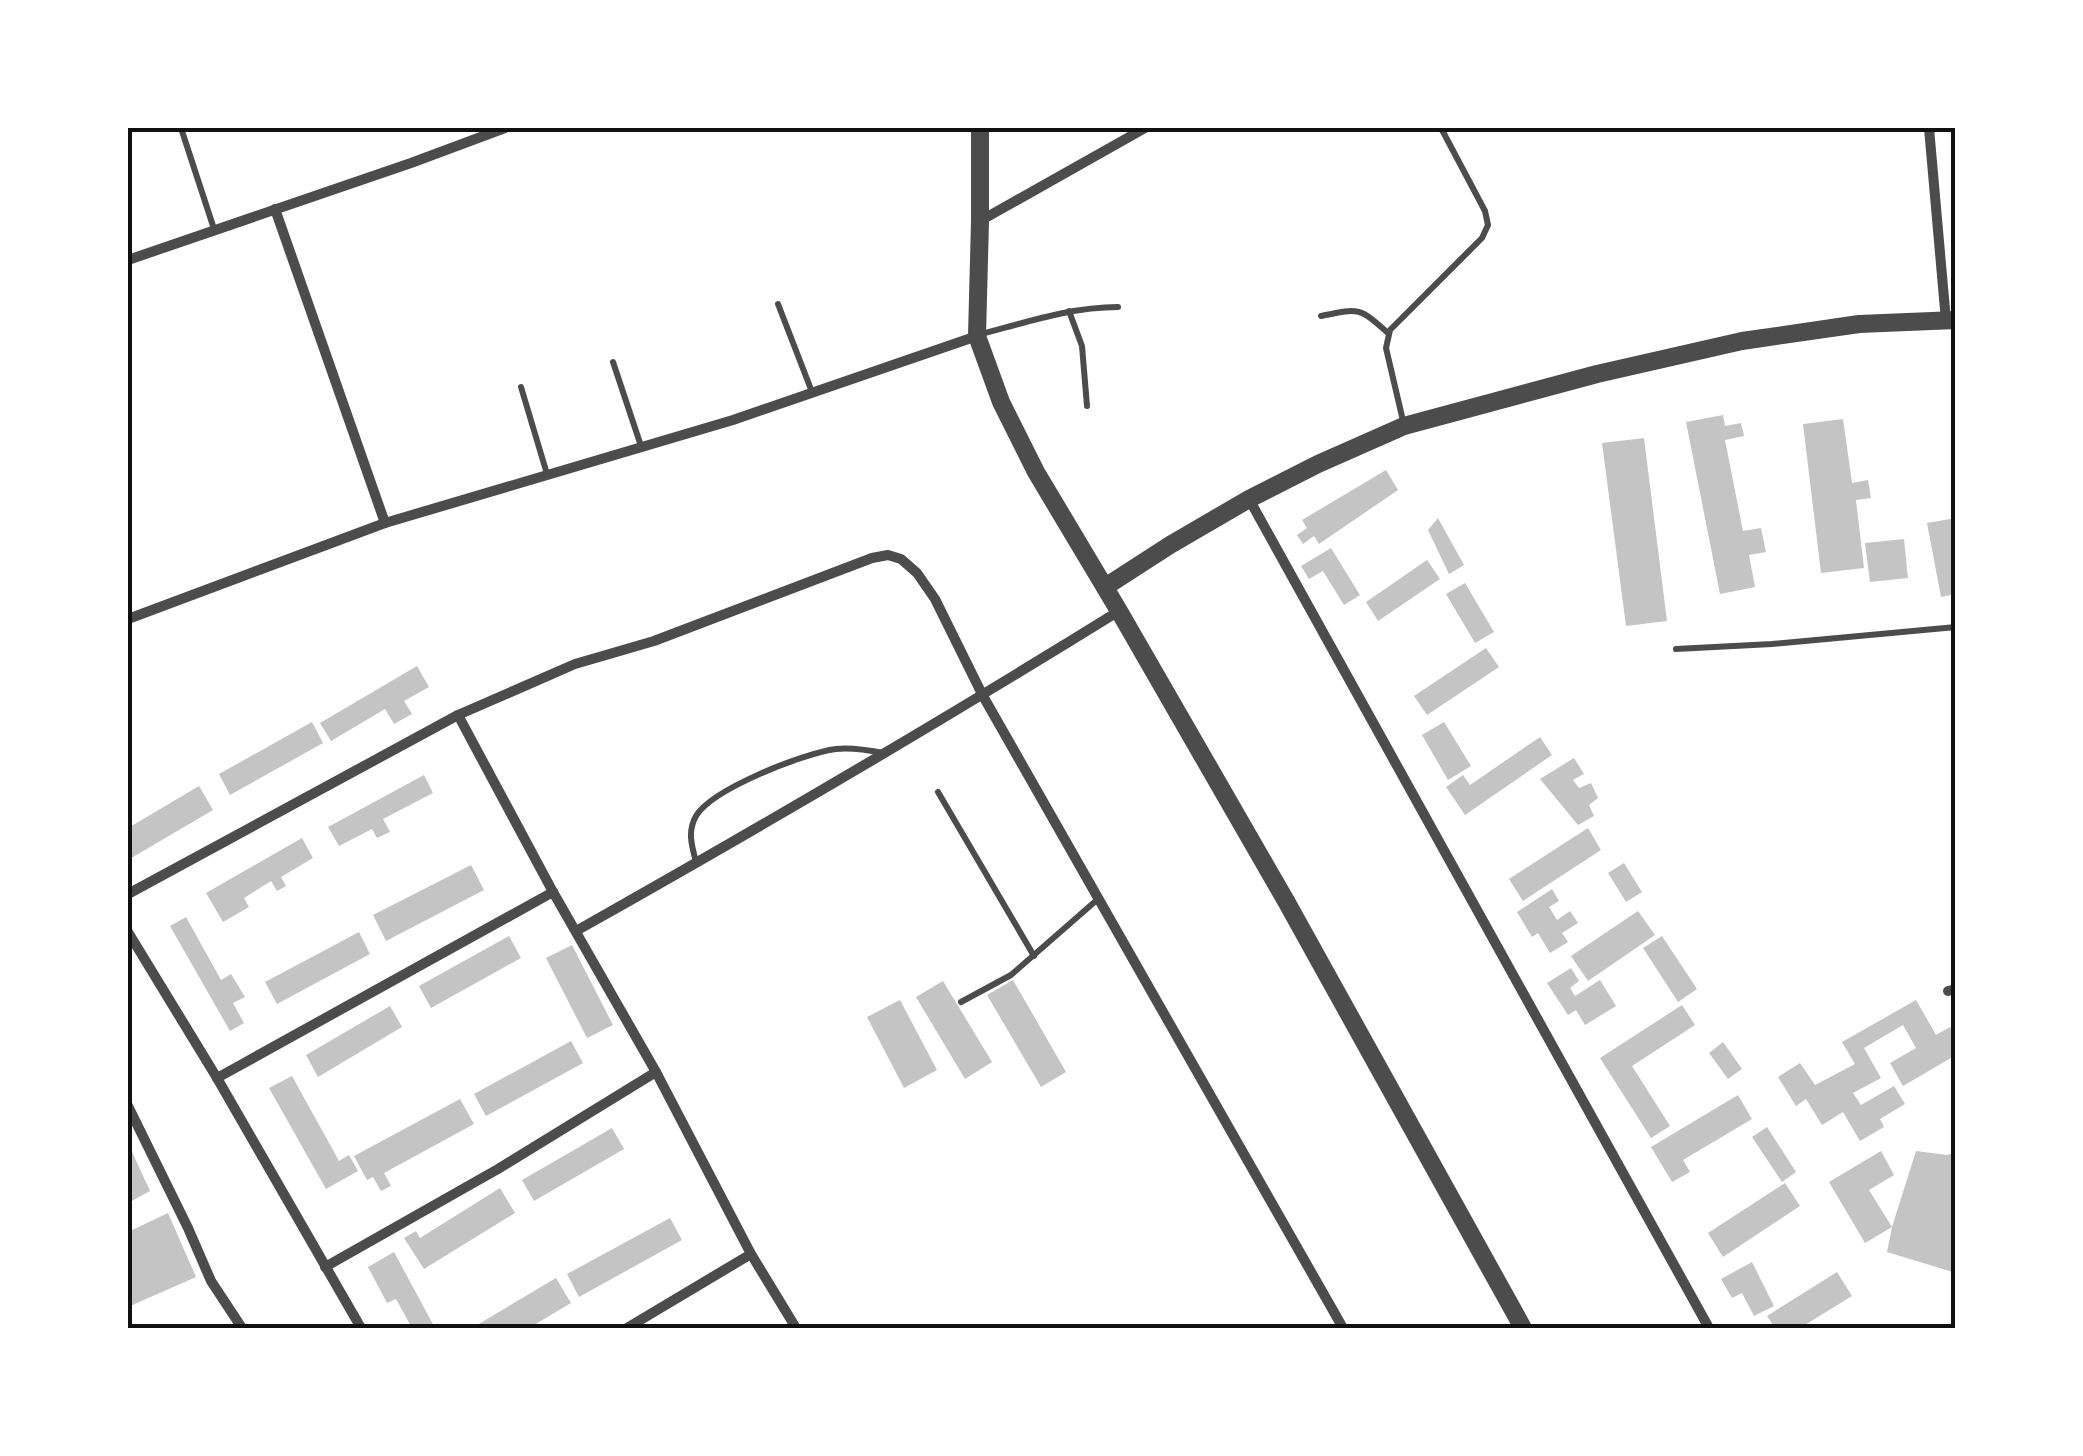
<svg xmlns="http://www.w3.org/2000/svg" width="2083" height="1456" viewBox="0 0 2083 1456" font-family="Montserrat,sans-serif">
<style>
.building{fill:#c4c4c4}
.lines{fill:none;stroke-linecap:round;stroke-linejoin:round}
.service{stroke:#4c4c4c;stroke-width:6}
.minor{stroke:#4c4c4c;stroke-width:10}
.tertiary{stroke:#4c4c4c;stroke-width:18}
.neatline{fill:none;stroke:#111;stroke-width:4}
</style>
<rect width="100%" height="100%" fill="#fff"/>
<g class="building">
<polygon points="1723,415 1725,426 1741,423 1744,436 1725,440 1743,531 1761,528 1766,552 1749,555 1755,587 1720,594 1686,422"/>
<polygon points="1843,419 1852,483 1868,480 1871,498 1856,500 1864,568 1821,573 1803,424"/>
<polygon points="1644,438 1667,621 1626,626 1602,443"/>
<polygon points="1386,470 1398,490 1319,544 1314,536 1303,544 1297,535 1307,528 1302,520"/>
<polygon points="1438,518 1464,565 1449,574 1428,530"/>
<polygon points="1956,518 1956,594 1941,597 1927,523"/>
<polygon points="1904,539 1908,578 1870,582 1865,543"/>
<polygon points="1331,548 1360,595 1344,605 1323,571 1309,579 1301,566"/>
<polygon points="1427,560 1440,579 1378,621 1366,602"/>
<polygon points="1465,583 1494,632 1475,643 1446,594"/>
<polygon points="1486,648 1499,667 1427,715 1414,696"/>
<polygon points="417,666 429,687 404,701 412,714 394,724 385,709 331,741 320,723"/>
<polygon points="312,722 323,743 230,795 219,774"/>
<polygon points="1444,722 1471,766 1448,780 1422,735"/>
<polygon points="1540,737 1552,755 1465,815 1446,787 1463,775 1470,785"/>
<polygon points="1574,758 1584,774 1573,780 1579,788 1591,783 1598,798 1589,805 1594,816 1578,825 1540,779"/>
<polygon points="424,775 433,793 383,819 390,832 377,838 372,829 339,846 328,827"/>
<polygon points="199,786 213,810 128,860 128,828"/>
<polygon points="1588,828 1601,850 1523,901 1509,879"/>
<polygon points="302,838 313,858 281,877 286,886 277,891 271,881 244,898 249,907 223,922 206,893"/>
<polygon points="1624,863 1642,892 1626,902 1608,873"/>
<polygon points="471,865 484,890 386,941 373,915"/>
<polygon points="1552,889 1559,901 1549,907 1557,920 1570,911 1578,923 1562,933 1568,942 1550,953 1538,933 1532,937 1517,912"/>
<polygon points="1638,911 1655,935 1588,981 1571,956"/>
<polygon points="186,917 221,980 231,974 245,997 233,1003 244,1023 230,1031 170,926"/>
<polygon points="359,932 370,954 277,1004 265,982"/>
<polygon points="509,936 521,958 431,1008 419,986"/>
<polygon points="1662,936 1697,989 1678,1002 1643,948"/>
<polygon points="572,945 613,1025 587,1038 546,958"/>
<polygon points="1571,968 1579,981 1570,988 1575,996 1600,980 1616,1006 1585,1025 1576,1010 1568,1015 1547,983"/>
<polygon points="1013,980 1066,1072 1041,1087 987,995"/>
<polygon points="943,981 992,1062 965,1079 916,997"/>
<polygon points="900,1000 937,1070 904,1088 867,1017"/>
<polygon points="1916,1000 1936,1035 1950,1027 1956,1037 1956,1055 1903,1086 1890,1063 1916,1048 1903,1025 1864,1048 1881,1078 1853,1093 1861,1105 1894,1086 1905,1104 1880,1119 1884,1127 1860,1141 1843,1112 1822,1125 1806,1099 1796,1106 1778,1077 1800,1063 1815,1085 1855,1064 1842,1042"/>
<polygon points="1682,1005 1695,1025 1632,1066 1670,1126 1651,1138 1600,1058"/>
<polygon points="390,1006 402,1027 318,1077 306,1055"/>
<polygon points="571,1041 583,1063 486,1116 474,1094"/>
<polygon points="1723,1042 1742,1069 1728,1079 1709,1053"/>
<polygon points="292,1076 339,1161 349,1155 358,1171 326,1189 269,1088"/>
<polygon points="1738,1095 1752,1119 1683,1160 1690,1172 1672,1182 1651,1147"/>
<polygon points="460,1099 474,1124 384,1173 391,1186 381,1191 373,1177 367,1180 354,1156"/>
<polygon points="1767,1127 1796,1172 1782,1182 1752,1137"/>
<polygon points="612,1128 624,1149 534,1201 522,1180"/>
<polygon points="128,1143 150,1191 128,1203"/>
<polygon points="1881,1151 1894,1175 1869,1190 1892,1227 1916,1151 1947,1155 1956,1152 1956,1273 1887,1252 1892,1227 1865,1243 1829,1182"/>
<polygon points="1785,1183 1800,1206 1723,1257 1708,1233"/>
<polygon points="500,1188 515,1213 424,1269 404,1238 416,1231 420,1238"/>
<polygon points="168,1213 196,1277 128,1307 128,1232"/>
<polygon points="670,1218 682,1240 579,1297 567,1274"/>
<polygon points="394,1252 435,1328 412,1328 396,1299 387,1303 368,1267"/>
<polygon points="1752,1262 1774,1306 1754,1316 1742,1293 1732,1298 1721,1279"/>
<polygon points="1837,1272 1852,1296 1800,1328 1775,1328 1767,1316"/>
<polygon points="556,1278 571,1303 529,1328 472,1328"/>
</g>
<g class="lines">
<g class="service">
<polyline points="181,128 214,229"/>
<polyline points="778,304 812,392"/>
<polyline points="1069,311 1082,346 1087,406"/>
<path d="M1321 316C1359 308 1359 307 1388 333"/>
<path d="M978 335C1024 323 1070 307 1118 307"/>
<polyline points="613,362 641,446"/>
<polyline points="521,387 547,474"/>
<polyline points="1404,425 1386,348 1390,330 1482,238 1488,225 1485,211 1441,128"/>
<polyline points="1676,649 1772,644 1956,627"/>
<polyline points="938,792 1034,956"/>
<path d="M696 862C692 846 687 832 696 816 712 789 804 753 836 749 852 747 868 750 883 753"/>
<polyline points="961,1002 1011,975 1098,899"/>
<polyline points="1907,1328 1922,1328"/>
</g>
<g class="minor">
<polyline points="1929,128 1946,321"/>
<polyline points="275,209 385,523"/>
<polyline points="980,221 1145,128"/>
<polyline points="128,260 411,163 505,128"/>
<polyline points="1249,499 1709,1328"/>
<polyline points="128,619 385,523 733,420 977,336"/>
<polyline points="458,715 553,892 656,1072 751,1254 796,1328"/>
<polyline points="128,894 458,715 575,664 654,641 872,558 888,555 901,559 917,573 935,599 983,696 1343,1328"/>
<path d="M576 931C759 828 940 722 1119 611"/>
<polyline points="128,932 217,1078 361,1328"/>
<polyline points="1948,991 1956,989"/>
<polyline points="217,1078 553,892"/>
<polyline points="128,1106 188,1228 211,1281 242,1328"/>
<polyline points="325,1267 498,1169 656,1072"/>
<polyline points="627,1328 751,1254"/>
</g>
<g class="tertiary">
<polyline points="980,128 980,221 977,336 1001,402 1036,472 1119,611 1286,901 1523,1328"/>
<polyline points="1105,587 1170,545 1249,499 1318,464 1404,426 1597,374 1742,341 1859,324 1956,320"/>
</g>
</g>
<rect width="2083" height="1456" fill="none" stroke="#ffffff" stroke-width="260"/>
<rect x="130" y="130" width="1823" height="1196" class="neatline"/>
</svg>
